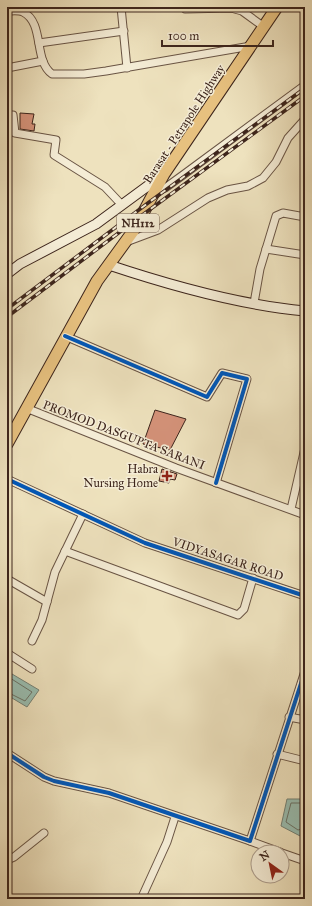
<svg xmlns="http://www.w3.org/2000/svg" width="312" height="906" viewBox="0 0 312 906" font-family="'IM FELL Great Primer',serif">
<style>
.water{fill:#99beb1;stroke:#748175}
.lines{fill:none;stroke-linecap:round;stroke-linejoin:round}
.shore{stroke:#6b7266;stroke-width:1}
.building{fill:#d49279;stroke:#3d251c}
.minor-casing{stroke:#695444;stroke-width:9}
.secondary-casing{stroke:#3d251c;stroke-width:11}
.trunk-casing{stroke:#3d251c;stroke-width:13}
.minor{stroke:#f4ecd5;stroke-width:7}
.secondary{stroke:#f4ecd5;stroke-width:9}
.trunk{stroke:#e7c17f;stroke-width:11}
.rail-casing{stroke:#3d251c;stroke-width:3.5}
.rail{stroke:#f4ecd5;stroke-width:2;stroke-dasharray:6;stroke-linecap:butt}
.cycleway-casing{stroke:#f4ecd5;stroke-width:6}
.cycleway{stroke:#0057b8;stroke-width:4}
.poi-dot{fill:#8f2418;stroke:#f4ecd5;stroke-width:1.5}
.labels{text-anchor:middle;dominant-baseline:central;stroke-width:3;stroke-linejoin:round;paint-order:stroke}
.shield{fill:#f4ecd5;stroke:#746154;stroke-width:1}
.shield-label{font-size:11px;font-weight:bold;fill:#3d251c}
.street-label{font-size:12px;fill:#3d251c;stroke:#f4ecd5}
.poi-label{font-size:12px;fill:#3d251c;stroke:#f4ecd5;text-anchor:end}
</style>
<rect width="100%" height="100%" fill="#eee2be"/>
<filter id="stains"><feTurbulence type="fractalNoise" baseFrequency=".005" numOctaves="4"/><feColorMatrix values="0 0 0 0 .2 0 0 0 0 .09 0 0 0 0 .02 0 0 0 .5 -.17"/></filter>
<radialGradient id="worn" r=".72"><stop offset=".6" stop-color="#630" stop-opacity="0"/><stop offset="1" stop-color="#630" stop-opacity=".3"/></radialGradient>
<g class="water">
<polygon points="7,671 39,690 27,707 7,695"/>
<polygon points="287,799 305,799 305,821 302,837 281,826"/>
</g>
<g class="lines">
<g class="shore">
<polyline points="7,676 32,692 25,701 7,692"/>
<polyline points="305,803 291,803 286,822 298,830 305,828"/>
</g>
</g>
<g class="building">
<polygon points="20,113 34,114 32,124 35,124 34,131 20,129"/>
<polygon points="155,410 186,419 170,450 143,444"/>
<polygon points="162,469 177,474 175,480 170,479 169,483 159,481"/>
</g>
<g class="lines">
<defs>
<g id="minor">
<polyline points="121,7 127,68"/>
<polyline points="185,9 231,8 242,11 264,27"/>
<path d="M7 11C12 11 19 10 23 12 45 23 33 60 52 74H84L106 71 251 46"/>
<polyline points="39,43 124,31"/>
<polyline points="7,68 43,61"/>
<polyline points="7,115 13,115 15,133 56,140 54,155 105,187 121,204"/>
<polyline points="154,192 165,188 183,175 305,85"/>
<polyline points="126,242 158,230 208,198 227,190 248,186 263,178 276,162 288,138 305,119"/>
<polyline points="266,249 305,255"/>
<polyline points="254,303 260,269 276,216 283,213 305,217"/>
<polyline points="65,336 207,397 222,373 247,379 216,483"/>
<polyline points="26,408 176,468 305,515"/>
<polyline points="7,479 145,543 305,596"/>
<polyline points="291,509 305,448"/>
<polyline points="65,551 238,615 244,609 253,578"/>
<polyline points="7,579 47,602"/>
<polyline points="32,641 42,620 55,572 83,514"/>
<polyline points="7,653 32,669"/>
<polyline points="289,717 305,720"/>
<polyline points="7,753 44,777 54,781 109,793 250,841 305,671"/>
<polyline points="277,754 305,761"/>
<polyline points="250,841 280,852"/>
<polyline points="282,853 305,861"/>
<polyline points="7,860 14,857 44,833"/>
<polyline points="142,897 167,842 175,817"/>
</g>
<g id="secondary">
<path d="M109 265C172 286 239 305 305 311"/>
<polyline points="7,274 20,264 96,224 164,174"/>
</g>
<polyline id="trunk" points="7,444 97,281 134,230 164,174 277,7"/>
</defs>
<use href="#minor" class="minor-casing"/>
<use href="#secondary" class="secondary-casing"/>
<use href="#trunk" class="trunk-casing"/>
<use href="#minor" class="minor"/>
<use href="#secondary" class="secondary"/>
<use href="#trunk" class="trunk"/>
<defs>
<g id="rail">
<polyline points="7,309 148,203 305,88"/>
<polyline points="7,317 141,216 305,96"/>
</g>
</defs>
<use href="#rail" class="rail-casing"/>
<use href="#rail" class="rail"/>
<defs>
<g id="cycleway">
<polyline points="65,336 207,397 222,373 247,379 216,483"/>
<polyline points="7,479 145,543 305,596"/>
<polyline points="7,753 44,777 54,781 109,793 250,841 305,671"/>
</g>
</defs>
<use href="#cycleway" class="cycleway-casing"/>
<use href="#cycleway" class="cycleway"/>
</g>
<path class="poi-dot" d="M165 470h4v4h4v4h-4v4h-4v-4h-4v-4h4z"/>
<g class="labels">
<rect class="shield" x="117" y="214" width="42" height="18" rx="3"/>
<g class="shield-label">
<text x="138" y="223">NH112</text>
</g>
<g class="street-label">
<text transform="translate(184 124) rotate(-57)">Barasat - Petrapole Highway</text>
<text transform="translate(124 435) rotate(21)">PROMOD DASGUPTA SARANI</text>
<text transform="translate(228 559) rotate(18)">VIDYASAGAR ROAD</text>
</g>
<g class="poi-label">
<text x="158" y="469">Habra<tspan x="158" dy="14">Nursing Home</tspan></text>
</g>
</g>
<rect width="312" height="906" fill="none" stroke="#eee2be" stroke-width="24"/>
<rect x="8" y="8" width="296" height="890" fill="none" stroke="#3d251c" stroke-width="2"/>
<rect x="12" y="12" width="288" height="882" fill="none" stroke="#3d251c"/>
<g transform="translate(270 864) rotate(327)"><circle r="19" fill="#f4ecd5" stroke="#ab9c8b"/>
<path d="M0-3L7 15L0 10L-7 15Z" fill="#8f2418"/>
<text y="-6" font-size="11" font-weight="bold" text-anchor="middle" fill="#3d251c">N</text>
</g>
<path d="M162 40v6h111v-6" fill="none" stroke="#3d251c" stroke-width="2"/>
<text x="168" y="40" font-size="12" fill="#3d251c" stroke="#f4ecd5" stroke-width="3" paint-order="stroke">100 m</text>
<rect width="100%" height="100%" filter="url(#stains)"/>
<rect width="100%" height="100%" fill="url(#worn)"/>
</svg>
